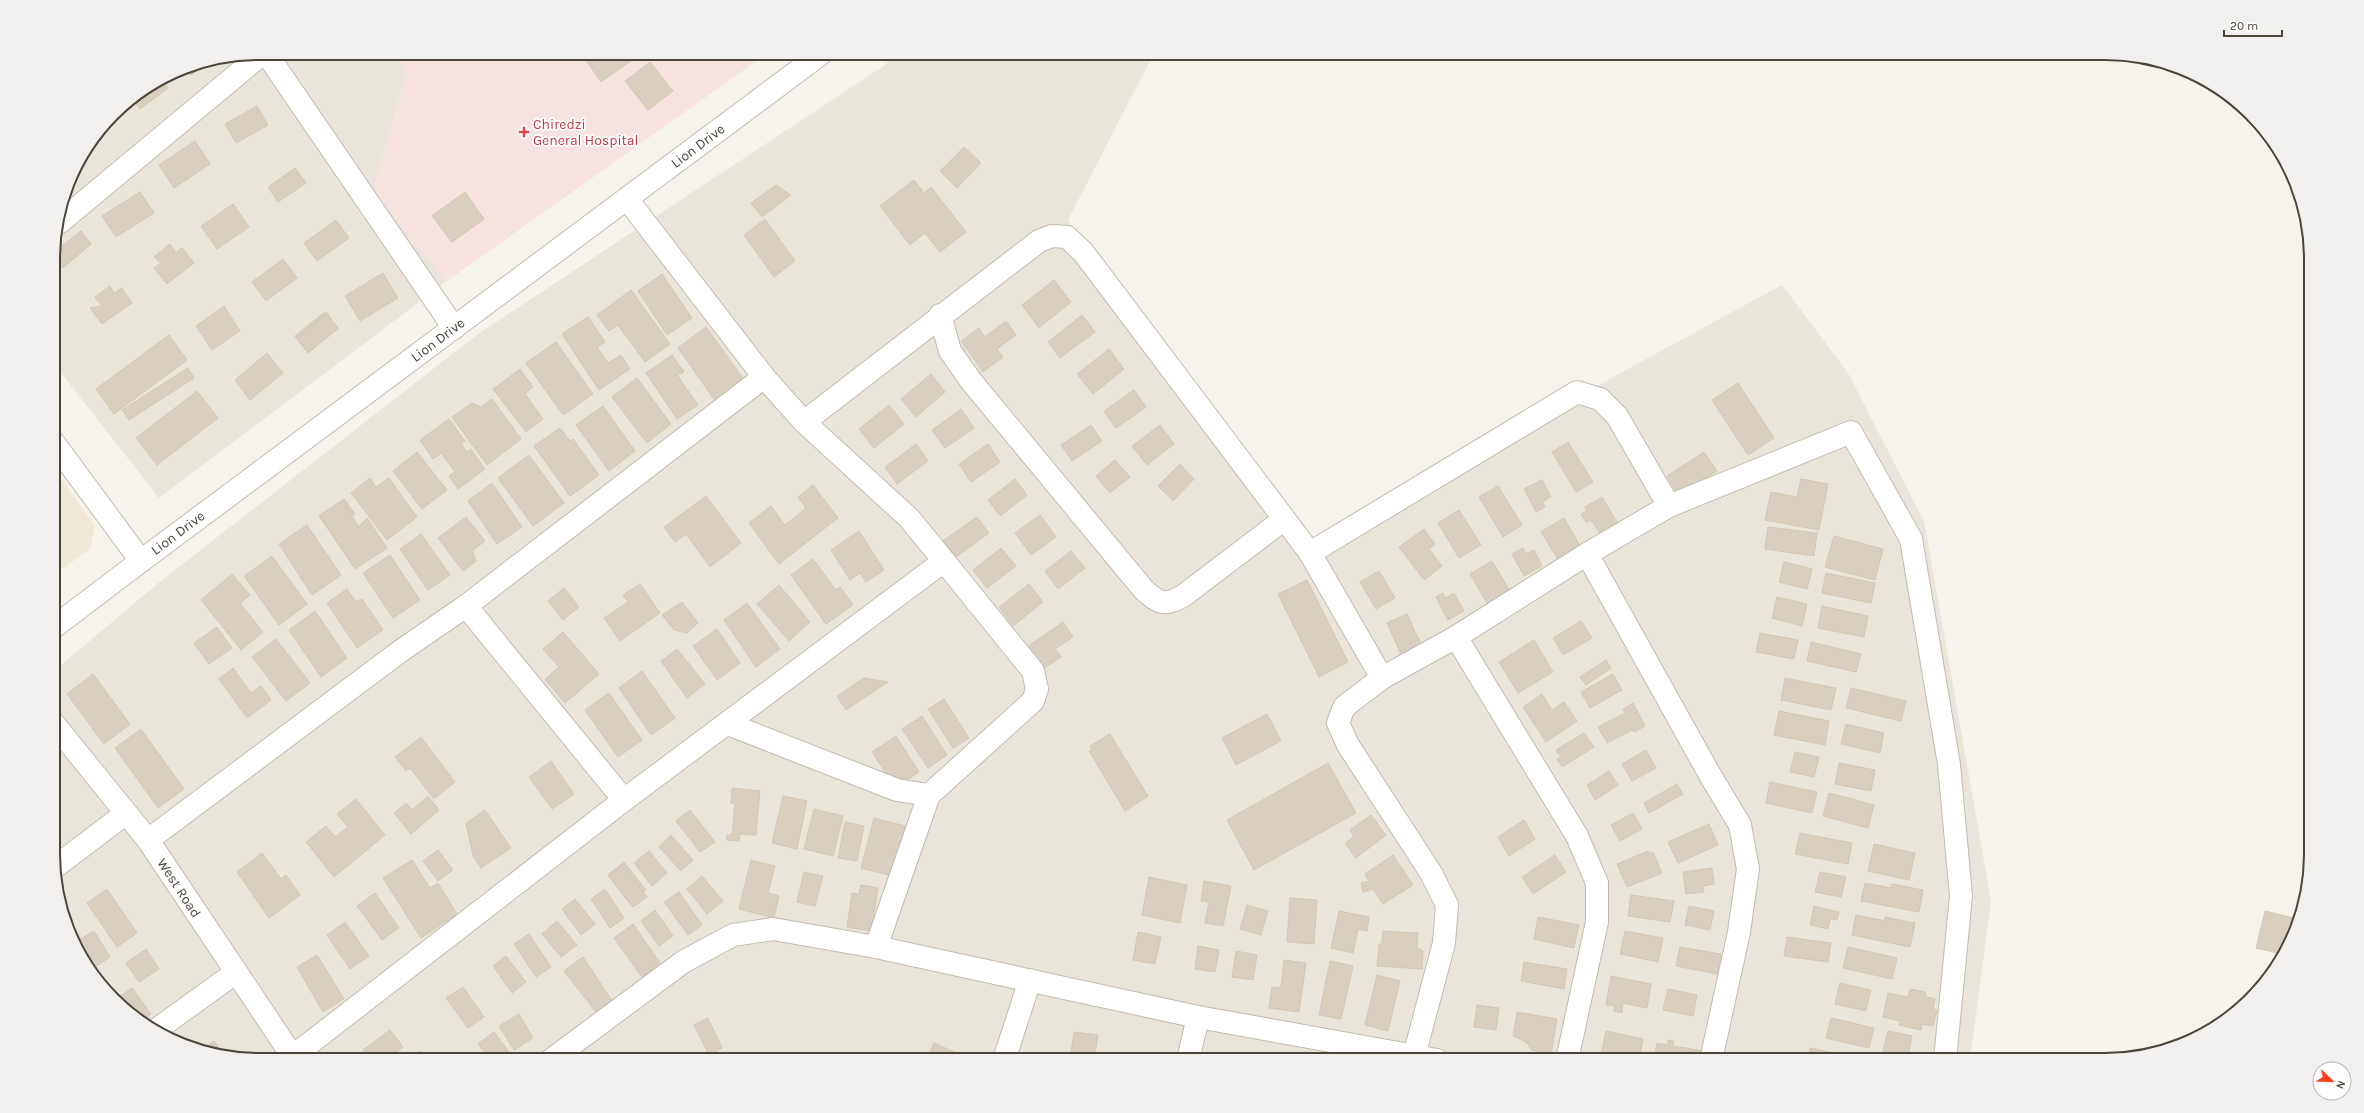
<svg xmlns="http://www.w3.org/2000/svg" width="2364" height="1113" viewBox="0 0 2364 1113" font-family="Karla,sans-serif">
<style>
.residential{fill:#eae5da}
.education{fill:#efe8d6}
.medical{fill:#f6e3e0}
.building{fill:#d8cfc1;stroke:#d3c7b4}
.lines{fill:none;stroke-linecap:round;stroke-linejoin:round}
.minor-casing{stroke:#c2bbae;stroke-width:24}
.tertiary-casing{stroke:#c2bbae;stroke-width:24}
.minor{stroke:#fff;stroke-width:22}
.tertiary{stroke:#fff;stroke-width:22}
.health-dot{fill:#e0444e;stroke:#fff;stroke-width:1.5}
.labels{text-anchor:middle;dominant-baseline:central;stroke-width:3.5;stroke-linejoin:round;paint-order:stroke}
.health-label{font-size:14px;fill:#be3a42;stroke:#fff;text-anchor:start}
.street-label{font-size:14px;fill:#4b4439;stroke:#fff}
.rim{fill:none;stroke:#4b4439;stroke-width:2}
</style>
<rect width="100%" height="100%" fill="#f6f3ec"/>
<g class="residential">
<polygon points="259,53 394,53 407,73 373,191 447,281 159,498 54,364 53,245 74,168 123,104 180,69"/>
<polygon points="895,53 1154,53 1068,220 1296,550 1782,285 1848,373 1924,521 1991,901 1970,1060 259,1060 180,1044 133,1017 95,979 69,933 55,881 54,671 157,584 478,334 885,65"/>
</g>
<polygon class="education" points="54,469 95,526 90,549 54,575"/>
<polygon class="medical" points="394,53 768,53 447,281 373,191 407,73"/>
<g class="building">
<polygon points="299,53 311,53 309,57"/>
<polygon points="589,53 642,53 601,82 584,57"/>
<polygon points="650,62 673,91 648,110 625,81"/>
<polygon points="208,63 191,75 186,67"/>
<polygon points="162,80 168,88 140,109 132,98"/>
<polygon points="257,106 268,125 236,143 225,124"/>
<polygon points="195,141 210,164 174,188 159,165"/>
<polygon points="964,147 981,163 957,188 940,171"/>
<polygon points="295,168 306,183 278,202 268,187"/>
<polygon points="914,180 924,193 931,187 966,232 940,252 925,233 910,245 880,206"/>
<polygon points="776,185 791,195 762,217 751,203"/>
<polygon points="140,192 154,213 116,237 102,216"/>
<polygon points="465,192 484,219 452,242 432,216"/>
<polygon points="233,204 249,227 217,249 201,226"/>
<polygon points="765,219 795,261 774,277 744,235"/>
<polygon points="336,220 349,238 317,261 304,243"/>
<polygon points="81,231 91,244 63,268 53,256 53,253"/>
<polygon points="170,244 176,253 182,248 194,263 167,284 154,268 161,263 154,257"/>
<polygon points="283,259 297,278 266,301 252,282"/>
<polygon points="383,273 398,298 360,321 345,296"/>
<polygon points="662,274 692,318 667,335 638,291"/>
<polygon points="1054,280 1071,302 1039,328 1022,305"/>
<polygon points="110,286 114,293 122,288 132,303 102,324 90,308 102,306 95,297"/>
<polygon points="631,290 670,344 645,362 618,325 609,331 597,315"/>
<polygon points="224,306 240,331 212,350 196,326"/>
<polygon points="325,312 338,328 308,353 295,336"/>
<polygon points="327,313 338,329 308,352 297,339"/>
<polygon points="1082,315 1095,332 1060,358 1048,342"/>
<polygon points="588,317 605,342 597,347 608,363 621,355 630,369 599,390 562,334"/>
<polygon points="1006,321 1016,335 997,349 1003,357 983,372 961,341 979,328 985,337"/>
<polygon points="706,327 745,381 716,402 678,348"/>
<polygon points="169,335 187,360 114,414 96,389"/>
<polygon points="556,342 593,394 563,415 526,363"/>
<polygon points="1109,349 1124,369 1093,394 1077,374"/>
<polygon points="267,353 283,373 250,400 235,380"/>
<polygon points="672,355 684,372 677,375 698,405 677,419 646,373"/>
<polygon points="188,368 194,378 129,420 122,410"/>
<polygon points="520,369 533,387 525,394 543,419 526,432 493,389"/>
<polygon points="931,374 945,392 916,417 901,399"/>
<polygon points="637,378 671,424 647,443 612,397"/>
<polygon points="1738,383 1774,438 1748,455 1712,400"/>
<polygon points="1134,390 1146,407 1116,428 1104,411"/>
<polygon points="197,391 218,418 157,465 136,438"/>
<polygon points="492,399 521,439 487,465 452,417 472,403 481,407"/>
<polygon points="889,405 904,424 874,448 859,429"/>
<polygon points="603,406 635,451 609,471 576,425"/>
<polygon points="961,409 974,428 945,448 932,430"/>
<polygon points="449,419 465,441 461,444 467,452 471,449 485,469 458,489 449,476 455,472 441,453 433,459 420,440"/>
<polygon points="1091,425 1102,441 1072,461 1061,445"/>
<polygon points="1160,425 1174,444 1147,465 1132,446"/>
<polygon points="560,428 570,441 573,439 599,475 570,496 534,446"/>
<polygon points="1568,442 1593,482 1576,492 1552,452"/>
<polygon points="916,444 928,461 897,484 885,467"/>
<polygon points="988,444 1000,462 971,482 959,464"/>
<polygon points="417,452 447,490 422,509 393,471"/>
<polygon points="1704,452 1717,471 1678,495 1667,476"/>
<polygon points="529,455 564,503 533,526 498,478"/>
<polygon points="1115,460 1130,477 1110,493 1096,476"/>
<polygon points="1180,464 1194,479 1173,501 1158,486"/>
<polygon points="370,478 376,487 389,478 417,517 387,540 351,493"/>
<polygon points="1015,479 1027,495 1000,516 988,500"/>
<polygon points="1801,479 1828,484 1819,530 1765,520 1771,492 1797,497"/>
<polygon points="1542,480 1551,497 1542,502 1545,507 1536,512 1524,489"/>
<polygon points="492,483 522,527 497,544 468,501"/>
<polygon points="813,485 838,518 779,564 749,523 771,506 785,525 806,508 798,497"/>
<polygon points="1498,486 1522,525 1503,537 1479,497"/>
<polygon points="706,496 741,543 710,567 686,534 675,542 664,527"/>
<polygon points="1602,497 1620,527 1603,538 1591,520 1586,522 1581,514 1587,511 1585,507"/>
<polygon points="344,499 355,514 351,516 358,527 367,520 374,531 368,536 374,545 350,561 319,516"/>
<polygon points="342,501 359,527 367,518 387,548 355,569 320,515"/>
<polygon points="1459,510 1481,545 1459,558 1438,523"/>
<polygon points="1040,515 1056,537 1031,555 1015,533"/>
<polygon points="466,517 485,541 472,551 476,561 463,571 438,538"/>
<polygon points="977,517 989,533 956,557 943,541"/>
<polygon points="1564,518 1580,546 1558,559 1541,532"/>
<polygon points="307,525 341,575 312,595 279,544"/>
<polygon points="1768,527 1817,533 1814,556 1765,549"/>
<polygon points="1424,529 1435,544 1429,549 1442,566 1424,580 1399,547"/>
<polygon points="859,531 884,570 866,582 860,573 850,580 831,550"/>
<polygon points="421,534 450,575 428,590 400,549"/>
<polygon points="1834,536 1883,549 1875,580 1825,567"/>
<polygon points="1001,548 1016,566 987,588 973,570"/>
<polygon points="1523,548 1526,554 1534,550 1542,566 1524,576 1512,554"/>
<polygon points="1071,551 1085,568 1058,589 1045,571"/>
<polygon points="390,555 420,600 393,618 363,573"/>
<polygon points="272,556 307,604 279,625 244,576"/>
<polygon points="813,559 836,590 840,587 853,605 826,624 791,575"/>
<polygon points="1492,561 1513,596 1491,610 1470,574"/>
<polygon points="1784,562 1812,569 1807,589 1779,582"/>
<polygon points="1379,571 1395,598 1376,609 1360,582"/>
<polygon points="1826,573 1875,583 1871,603 1822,593"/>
<polygon points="232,574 250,595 240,603 263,632 241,650 201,600"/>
<polygon points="1307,580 1348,662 1319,677 1278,594"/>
<polygon points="640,584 660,613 620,641 604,618 628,602 623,595"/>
<polygon points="1029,584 1043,602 1013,626 999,607"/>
<polygon points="779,585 810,622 789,641 757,604"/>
<polygon points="564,588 579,607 563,620 548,601"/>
<polygon points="347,589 356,602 362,599 383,630 357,648 327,603"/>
<polygon points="1443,593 1445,598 1454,593 1464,611 1448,620 1436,597"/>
<polygon points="1777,597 1807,604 1802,626 1772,618"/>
<polygon points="682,602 698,623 687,633 674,630 662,615"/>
<polygon points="747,603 780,649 756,667 724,620"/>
<polygon points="1822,606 1868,616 1864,637 1818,628"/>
<polygon points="315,611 347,658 321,677 289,630"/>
<polygon points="1407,614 1423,649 1403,659 1387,623"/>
<polygon points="1581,621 1592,638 1563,655 1553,638"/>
<polygon points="1063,622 1073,637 1055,649 1061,657 1043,669 1027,647"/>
<polygon points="217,627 232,648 209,664 194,643"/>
<polygon points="717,629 740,663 717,680 693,646"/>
<polygon points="563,632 599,674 565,703 545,679 559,667 543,649"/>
<polygon points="1760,633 1798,640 1794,659 1756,652"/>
<polygon points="276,639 310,683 286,701 252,657"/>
<polygon points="1534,640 1553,672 1518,693 1499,662"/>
<polygon points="1811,642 1861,654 1856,672 1807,661"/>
<polygon points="677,649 705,684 687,698 661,661"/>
<polygon points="1606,660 1611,668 1586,685 1580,677"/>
<polygon points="233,668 251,693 261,686 271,700 247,718 219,679"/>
<polygon points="642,671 675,718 651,735 619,688"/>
<polygon points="93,674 130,724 104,744 67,694"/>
<polygon points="1613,674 1622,690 1590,708 1581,692"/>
<polygon points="864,678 888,682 846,710 837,696"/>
<polygon points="1785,678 1836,688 1831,710 1781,700"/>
<polygon points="1851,688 1906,701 1901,721 1846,708"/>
<polygon points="609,693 642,740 618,757 585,710"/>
<polygon points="1542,694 1552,710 1564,702 1577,721 1546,742 1523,707"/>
<polygon points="944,699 969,738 953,748 928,709"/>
<polygon points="1633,703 1645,726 1634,732 1632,730 1607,743 1598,727 1625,713 1623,709"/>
<polygon points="1779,711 1829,721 1825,745 1774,735"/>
<polygon points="1267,714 1281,741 1236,765 1222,738"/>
<polygon points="922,716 947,755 928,768 902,729"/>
<polygon points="1846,724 1884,733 1880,753 1841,744"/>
<polygon points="141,729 184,789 158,808 115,748"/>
<polygon points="1584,733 1594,747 1562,767 1557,759 1561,757 1556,750"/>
<polygon points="1110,734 1148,796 1125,811 1089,751 1092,749 1090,746"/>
<polygon points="896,736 919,772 902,783 897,790 872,752"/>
<polygon points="421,737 455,782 434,799 410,768 406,771 395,757"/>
<polygon points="1646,750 1656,768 1632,781 1622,764"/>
<polygon points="1795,752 1819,757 1814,777 1790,772"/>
<polygon points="551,761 574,794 552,809 529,777"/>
<polygon points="1328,763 1356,813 1254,870 1227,820"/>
<polygon points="1839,763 1875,770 1871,791 1835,784"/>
<polygon points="1609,771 1618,785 1595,800 1587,785"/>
<polygon points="1770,782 1817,792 1812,813 1766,803"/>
<polygon points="1677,784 1683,794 1649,813 1644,803"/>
<polygon points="732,788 760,791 756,835 740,834 739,841 727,840 727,835 732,835 735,804 731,803"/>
<polygon points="1829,793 1874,805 1868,828 1823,816"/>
<polygon points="428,796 439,810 411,834 394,813 406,803 412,810"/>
<polygon points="783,796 807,801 797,849 772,843"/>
<polygon points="356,799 385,835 334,877 306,842 326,826 335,837 348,827 337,814"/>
<polygon points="814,809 843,816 833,856 804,849"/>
<polygon points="485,810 511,848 481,868 473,856 466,823"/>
<polygon points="690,810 715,842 700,852 676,821"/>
<polygon points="1633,813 1642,829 1620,841 1611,825"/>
<polygon points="1371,815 1386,835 1356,858 1345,843 1354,837 1350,830"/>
<polygon points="874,818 905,826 892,876 861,868"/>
<polygon points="1524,820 1535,839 1509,856 1498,837"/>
<polygon points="845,822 864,826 857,861 838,858"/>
<polygon points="1709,824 1718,845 1678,863 1668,842"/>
<polygon points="1800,833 1852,843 1848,864 1795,854"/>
<polygon points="671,835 693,860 681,871 659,847"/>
<polygon points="1874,844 1915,853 1909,880 1868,871"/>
<polygon points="438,850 453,870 438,881 423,861"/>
<polygon points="649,851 667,873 652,886 634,863"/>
<polygon points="1648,851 1649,854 1653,852 1662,873 1627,887 1617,864"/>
<polygon points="262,853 281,879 286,875 300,895 269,918 237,872"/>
<polygon points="1393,855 1413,885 1383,904 1373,889 1363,892 1361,883 1369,881 1365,874"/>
<polygon points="1555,855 1566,872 1533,894 1522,877"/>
<polygon points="412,860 430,888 438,883 457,914 421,938 383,878"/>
<polygon points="751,860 775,866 768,893 779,896 774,918 739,909"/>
<polygon points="624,862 646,890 629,903 608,875"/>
<polygon points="622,865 647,897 633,907 609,876"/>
<polygon points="1712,868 1714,884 1703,886 1704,892 1686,894 1683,872"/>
<polygon points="804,872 823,876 815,906 797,902"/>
<polygon points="1820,872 1846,877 1841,897 1815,892"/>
<polygon points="702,876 723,901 707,914 687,889"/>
<polygon points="1149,877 1187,885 1180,923 1142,915"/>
<polygon points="1204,881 1231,886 1223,926 1205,923 1209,902 1201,901"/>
<polygon points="1865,883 1891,888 1892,884 1923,890 1919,912 1861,901"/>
<polygon points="861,885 878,888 871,931 847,927 852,893 859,894"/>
<polygon points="107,889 137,933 117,947 87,903"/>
<polygon points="605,889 624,918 610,928 591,899"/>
<polygon points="679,892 702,925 688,935 664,902"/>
<polygon points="375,893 399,928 382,940 357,906"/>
<polygon points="1631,895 1674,901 1670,922 1628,916"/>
<polygon points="1290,898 1317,900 1314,944 1287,942"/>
<polygon points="575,899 595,924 581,935 562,909"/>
<polygon points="1247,905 1268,911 1261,935 1240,929"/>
<polygon points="1689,906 1714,911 1710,930 1685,925"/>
<polygon points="1814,906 1839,912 1837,920 1830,919 1828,929 1810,925"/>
<polygon points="655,910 673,936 659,946 641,921"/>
<polygon points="1339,911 1369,917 1367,931 1358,929 1353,953 1331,948"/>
<polygon points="2265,911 2298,919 2295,933 2282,954 2256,948"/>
<polygon points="1856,915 1885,921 1885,917 1915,923 1910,947 1852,935"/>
<polygon points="1538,917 1579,925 1574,948 1534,939"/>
<polygon points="557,921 577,945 561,957 542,934"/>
<polygon points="345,922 369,956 350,969 327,935"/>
<polygon points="633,924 660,963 642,977 614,938"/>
<polygon points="76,930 81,939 94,931 110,957 90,970 69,933"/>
<polygon points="1383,931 1418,933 1417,948 1423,951 1422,969 1377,966 1379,944 1382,944"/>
<polygon points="1625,931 1663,938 1658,962 1620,954"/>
<polygon points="1138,932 1161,937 1155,964 1133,960"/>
<polygon points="529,934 551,967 536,977 514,944"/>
<polygon points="1787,937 1831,943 1828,962 1784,956"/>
<polygon points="1198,946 1219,950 1215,972 1195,969"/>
<polygon points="1680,947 1721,954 1717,974 1676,966"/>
<polygon points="1848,947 1897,958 1892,979 1843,968"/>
<polygon points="146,949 159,969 139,982 126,963"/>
<polygon points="1236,951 1257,955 1253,980 1232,977"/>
<polygon points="317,955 344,999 323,1012 297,967"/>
<polygon points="506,956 526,982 512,993 493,966"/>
<polygon points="583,957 612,1001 596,1012 564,971"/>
<polygon points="1284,960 1306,963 1299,1012 1269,1008 1272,987 1281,988"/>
<polygon points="1330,961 1353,966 1341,1019 1319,1015"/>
<polygon points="1524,962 1567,969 1564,989 1521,981"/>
<polygon points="1377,975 1400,981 1388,1031 1365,1025"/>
<polygon points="1611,976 1651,984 1647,1008 1623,1003 1622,1013 1614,1011 1615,1006 1606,1005"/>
<polygon points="107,981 119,997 132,988 151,1014 140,1022 133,1017 101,985"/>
<polygon points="1840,983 1871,990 1866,1011 1835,1004"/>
<polygon points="463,987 484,1017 468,1028 446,998"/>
<polygon points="1668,989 1697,995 1693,1016 1663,1010"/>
<polygon points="1910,989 1925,992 1926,997 1935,999 1933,1009 1937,1010 1933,1026 1922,1024 1921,1030 1899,1025 1900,1021 1883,1017 1888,993 1908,997"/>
<polygon points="1477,1005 1499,1008 1496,1030 1474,1027"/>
<polygon points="1517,1012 1557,1019 1551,1054 1532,1050 1526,1042 1513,1036"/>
<polygon points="519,1014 533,1038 514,1050 499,1026"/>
<polygon points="708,1018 722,1048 709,1055 694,1025"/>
<polygon points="1831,1018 1874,1028 1869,1048 1826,1038"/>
<polygon points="390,1030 403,1047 385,1060 370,1060 363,1050"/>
<polygon points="1606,1031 1643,1039 1639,1060 1601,1054"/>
<polygon points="1888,1031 1912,1036 1908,1057 1883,1051"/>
<polygon points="494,1032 514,1059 513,1060 491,1060 478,1044"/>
<polygon points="1074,1032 1098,1035 1094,1060 1070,1060"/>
<polygon points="1668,1040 1674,1041 1673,1046 1704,1051 1703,1060 1654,1060 1657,1043 1668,1045"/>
<polygon points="214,1041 223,1053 204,1049"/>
<polygon points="934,1043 961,1055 959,1060 927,1060"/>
<polygon points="1810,1048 1858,1058 1858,1060 1808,1060"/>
<polygon points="420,1051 426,1060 408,1060"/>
<polygon points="661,1053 666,1060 656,1060"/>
<polygon points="1119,1057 1131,1060 1119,1060"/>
</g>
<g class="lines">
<defs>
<g id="minor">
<polyline points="266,53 454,328"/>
<polyline points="627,199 764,377 804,422 909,518 944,561"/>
<polyline points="60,222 263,53"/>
<path d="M940 315 950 351 971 381 1144 590C1160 604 1164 606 1183 596L1283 520"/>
<polyline points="804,422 1039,241 1052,236 1067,237 1083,252 1310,553 1382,678"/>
<polyline points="54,443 141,561"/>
<polyline points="1310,553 1577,392 1600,399 1617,416 1669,506"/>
<polyline points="1587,554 1710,775 1740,825 1748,869 1739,932 1711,1060"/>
<polyline points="466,606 764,377"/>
<polyline points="1456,637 1577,836 1597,883 1597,922 1567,1060"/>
<polyline points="728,724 897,790 929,795"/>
<polyline points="148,840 402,650 466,606 624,800"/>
<polyline points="55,867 125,814"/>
<polyline points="156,1030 235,973"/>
<polyline points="1414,1056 1444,943 1447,905 1431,873 1348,745 1338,723 1344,707 1382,678 1456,637 1587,554 1669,506 1851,432 1911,539 1949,764 1961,896 1945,1060"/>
<polyline points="292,1057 624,800 944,561 1033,671 1037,689 1033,701 929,795 876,947"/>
<polyline points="551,1060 683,962 733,935 773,929 876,947 1198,1017 1437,1060"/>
<polyline points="1004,1060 1030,980"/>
<polyline points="1188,1060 1198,1017"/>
</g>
<g id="tertiary">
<polyline points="54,627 141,561 822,53"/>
<polyline points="54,724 148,840 295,1060"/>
</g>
</defs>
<use href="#minor" class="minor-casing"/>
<use href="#tertiary" class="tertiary-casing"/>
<use href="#minor" class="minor"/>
<use href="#tertiary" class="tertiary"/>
</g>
<path class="health-dot" d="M522 126h4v4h4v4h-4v4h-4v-4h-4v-4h4z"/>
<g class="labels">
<g class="health-label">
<text x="533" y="124">Chiredzi<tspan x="533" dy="16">General Hospital</tspan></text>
</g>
<g class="street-label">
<text transform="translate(698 146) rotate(-37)">Lion Drive</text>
<text transform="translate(438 340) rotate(-37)">Lion Drive</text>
<text transform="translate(178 533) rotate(-37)">Lion Drive</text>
<text transform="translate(179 888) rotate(57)">West Road</text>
</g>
</g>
<path d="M0 0H2364V1113H0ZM259 60H2105A199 199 0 0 1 2304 259V854A199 199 0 0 1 2105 1053H259A199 199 0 0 1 60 854V259A199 199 0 0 1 259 60Z" fill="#f1f0ef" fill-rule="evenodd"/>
<path class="rim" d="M259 60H2105A199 199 0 0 1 2304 259V854A199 199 0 0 1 2105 1053H259A199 199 0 0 1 60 854V259A199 199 0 0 1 259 60Z"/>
<g transform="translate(2332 1081) rotate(113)"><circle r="19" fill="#ffffff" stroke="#b7b4b0"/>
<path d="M0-3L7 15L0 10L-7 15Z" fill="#fc3f1d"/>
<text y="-6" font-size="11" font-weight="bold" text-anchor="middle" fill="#4b4439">N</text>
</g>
<path d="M2224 30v6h58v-6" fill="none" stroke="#4b4439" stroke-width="2"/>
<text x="2230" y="30" font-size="12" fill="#4b4439" stroke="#ffffff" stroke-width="3" paint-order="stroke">20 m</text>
</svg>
